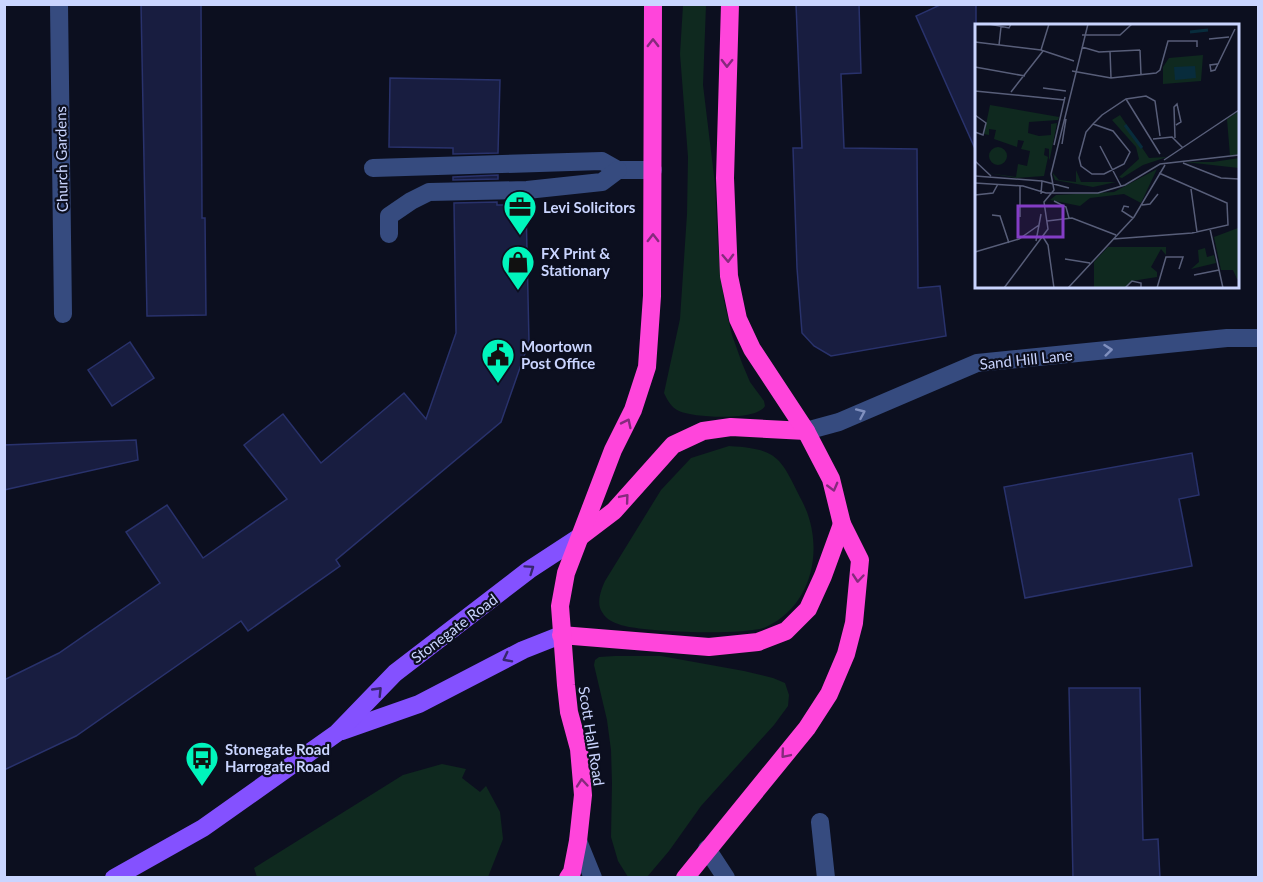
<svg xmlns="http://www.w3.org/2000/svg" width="1263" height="882" viewBox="0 0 1263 882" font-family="Lato,sans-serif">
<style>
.green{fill:#0f291f}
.building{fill:#181d40;stroke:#29326c;stroke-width:1.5}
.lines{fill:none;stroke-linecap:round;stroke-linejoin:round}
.minor{stroke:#364b7f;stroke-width:18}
.major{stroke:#8451ff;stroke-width:18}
.highway{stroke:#ff45db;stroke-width:18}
.oneway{stroke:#862a7d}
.oneway2{stroke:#8090bf}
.oneway3{stroke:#36266d}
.labels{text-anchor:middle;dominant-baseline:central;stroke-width:4.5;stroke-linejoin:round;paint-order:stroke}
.street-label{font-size:15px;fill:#cad5ff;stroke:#0c0f1f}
.poi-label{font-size:15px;font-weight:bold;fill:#cad5ff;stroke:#0c0f1f;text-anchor:start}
.inset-river{fill:none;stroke:#082c3c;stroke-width:3}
.inset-road{fill:none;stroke:#585e79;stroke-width:1.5}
.view{fill:#833dc5;fill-opacity:0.15;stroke:#833dc5;stroke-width:3}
.inset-edge{fill:none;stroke:#cad5ff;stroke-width:3}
</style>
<rect width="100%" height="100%" fill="#0c0f1f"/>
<g class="green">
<path d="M683 5H706L703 85 715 184 718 247 724 301 732 335 742 363 750 382 764 401 765 406C757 421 694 418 679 411 671 407 668 401 664 393L680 319 687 214 688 157 680 54Z"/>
<path d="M729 446C780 449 780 458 802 501 825 545 814 605 766 627 745 636 648 632 625 626 616 624 606 620 602 612 596 603 601 590 605 581L661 490 691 458Z"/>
<polygon points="615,656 661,656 744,671 773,678 785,683 789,695 788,706 774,725 701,806 669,851 647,877 628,877 618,861 611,837 612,783 611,750 607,720 594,665 595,660 599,657"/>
<polygon points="442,764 466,769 462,778 480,792 486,786 500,812 503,839 488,877 257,877 254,868 403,775"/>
</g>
<g class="building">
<polygon points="141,4 201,4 202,218 205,218 206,315 147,316"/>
<polygon points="796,4 859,4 861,73 841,74 844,148 917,149 918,288 940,286 946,336 831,356 814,346 802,333 797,268 793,148 802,148"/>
<polygon points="942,4 976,4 976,151 916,16"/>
<polygon points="390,78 500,80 498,153 453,154 453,148 389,147"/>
<polygon points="498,175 498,179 453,180 453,177"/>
<polygon points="497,202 497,205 526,205 529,342 501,422 336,560 340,566 248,631 241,621 76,736 4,770 4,680 59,653 160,583 126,532 167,505 203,558 287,499 244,445 283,414 321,463 404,393 426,419 456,333 454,203"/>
<polygon points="130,342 154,378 112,406 88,370"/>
<polygon points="136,440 138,460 4,490 4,445"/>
<polygon points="1192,453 1199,495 1179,499 1192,566 1025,598 1004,487"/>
<polygon points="1069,688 1140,688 1143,840 1158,839 1160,878 1073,878"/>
</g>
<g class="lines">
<g class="minor">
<polyline points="59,4 63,314"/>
<polyline points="373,168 602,161 618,170 653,170"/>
<polyline points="389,234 389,216 411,201 429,192 527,190 602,182 618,170"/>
<polyline points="806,431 839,422 977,363 1227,338 1258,338"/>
<polyline points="820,822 826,878"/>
<polyline points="578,841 593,878"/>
<polyline points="707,849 726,878"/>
</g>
<g class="major">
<polyline points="342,731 419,704 523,650 561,635"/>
<polyline points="114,878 203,828 337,733 395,673 529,570 581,536"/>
</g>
<g class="highway">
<polyline points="581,536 614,511 673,445 703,431 731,427 806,431"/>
<polyline points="561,635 709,647 758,642 786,631 808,609 823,576 842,524"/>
<polyline points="568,878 572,872 578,841 583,795 579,749 569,712 566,685 560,606 566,573 613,450 633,410 647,367 652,296 653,4"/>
<polyline points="685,878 807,728 829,694 846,654 854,623 860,560 842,524 831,479 806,431 752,349 738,319 729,276 725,178 730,4"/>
</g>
</g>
<defs><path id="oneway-chevron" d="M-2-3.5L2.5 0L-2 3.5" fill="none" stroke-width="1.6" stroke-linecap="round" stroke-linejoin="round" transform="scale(1.5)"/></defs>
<g class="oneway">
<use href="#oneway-chevron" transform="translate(653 43) rotate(-90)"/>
<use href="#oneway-chevron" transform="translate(727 63) rotate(91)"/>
<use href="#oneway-chevron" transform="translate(653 238) rotate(-90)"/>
<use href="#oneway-chevron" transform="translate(728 258) rotate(88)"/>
<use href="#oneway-chevron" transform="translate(627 423) rotate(-64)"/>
<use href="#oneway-chevron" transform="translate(833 487) rotate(75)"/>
<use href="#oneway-chevron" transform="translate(625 498) rotate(-50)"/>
<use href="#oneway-chevron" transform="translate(858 578) rotate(95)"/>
<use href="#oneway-chevron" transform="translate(785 754) rotate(130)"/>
<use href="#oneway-chevron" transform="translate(582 783) rotate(-95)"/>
</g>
<g class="oneway2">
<use href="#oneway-chevron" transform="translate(1108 350) rotate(-6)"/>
<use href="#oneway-chevron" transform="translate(861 413) rotate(-24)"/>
</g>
<g class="oneway3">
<use href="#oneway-chevron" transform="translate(530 569) rotate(-35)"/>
<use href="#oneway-chevron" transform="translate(507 658) rotate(153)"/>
<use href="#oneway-chevron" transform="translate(378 691) rotate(-46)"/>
</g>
<defs>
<symbol id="office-pin" viewBox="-11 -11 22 30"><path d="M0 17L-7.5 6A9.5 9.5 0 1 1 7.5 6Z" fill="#00f5bc" stroke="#0c0f1f"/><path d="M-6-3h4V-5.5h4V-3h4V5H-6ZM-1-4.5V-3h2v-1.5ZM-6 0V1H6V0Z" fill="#111"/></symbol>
<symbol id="shop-pin" viewBox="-11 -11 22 30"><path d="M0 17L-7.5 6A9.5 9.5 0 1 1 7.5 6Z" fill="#00f5bc" stroke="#0c0f1f"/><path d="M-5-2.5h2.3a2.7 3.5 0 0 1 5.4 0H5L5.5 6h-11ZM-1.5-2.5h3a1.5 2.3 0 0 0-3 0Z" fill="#111"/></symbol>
<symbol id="civic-pin" viewBox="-11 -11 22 30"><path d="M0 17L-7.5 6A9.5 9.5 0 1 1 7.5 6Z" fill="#00f5bc" stroke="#0c0f1f"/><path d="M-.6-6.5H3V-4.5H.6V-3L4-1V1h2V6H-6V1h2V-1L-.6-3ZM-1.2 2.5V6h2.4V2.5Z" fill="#111"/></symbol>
<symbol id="bus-pin" viewBox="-11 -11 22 30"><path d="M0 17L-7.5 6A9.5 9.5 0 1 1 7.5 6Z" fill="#00f5bc" stroke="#0c0f1f"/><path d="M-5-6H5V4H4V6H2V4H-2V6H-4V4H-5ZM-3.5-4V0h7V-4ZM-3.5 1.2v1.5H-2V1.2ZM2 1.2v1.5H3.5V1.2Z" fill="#111"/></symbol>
</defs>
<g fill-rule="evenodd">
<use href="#office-pin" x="501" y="188" width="38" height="52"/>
<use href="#shop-pin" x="499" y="243" width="38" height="52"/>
<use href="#civic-pin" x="479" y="336" width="38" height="52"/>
<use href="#bus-pin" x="183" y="739" width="38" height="52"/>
</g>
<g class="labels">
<g class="street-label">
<text transform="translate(61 159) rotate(-91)">Church Gardens</text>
<text transform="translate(1026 359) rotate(-6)">Sand Hill Lane</text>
<text transform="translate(454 628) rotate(-37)">Stonegate Road</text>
<text transform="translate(592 736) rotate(81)">Scott Hall Road</text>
</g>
<g class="poi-label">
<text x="543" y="207">Levi Solicitors</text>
<text x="541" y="253">FX Print &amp;<tspan x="541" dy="17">Stationary</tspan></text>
<text x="521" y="346">Moortown<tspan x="521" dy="17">Post Office</tspan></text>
<text x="225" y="749">Stonegate Road<tspan x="225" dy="17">Harrogate Road</tspan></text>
</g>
</g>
<g transform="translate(975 24)">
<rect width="264" height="264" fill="#0c0f1f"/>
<path d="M228 31 226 57 188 60V43L194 34ZM15 81 84 93 83 96 54 98 53 109 64 112 76 111V100L82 99 75 134 74 136V125L70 124 69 131 73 133 69 152 41 154 13 149 41 153 43 140 52 142 55 127 46 125 49 117 43 116 42 123 19 115 21 106 14 105V111L9 110ZM264 87V130L255 132 252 95ZM145 91 174 134 192 133 168 141 147 154 144 153 164 135 161 123 137 96ZM14 132a9 9 0 1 1 18 0a9 9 0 1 1-18 0ZM264 134V144L210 138H238ZM182 145 166 179 149 170 115 174 105 182 75 176 81 171 139 168ZM101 146 106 158H141L118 163 80 156 77 148 84 156 101 158ZM263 204 264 255H262L258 246H246L239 213ZM133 223H191V231L186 225 176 243 182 248V253L157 257 149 264H119V238ZM230 224 232 233 239 231 241 239 216 245 224 238 223 226Z" fill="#0f291f"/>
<path d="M220 42 221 54 200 56 199 43Z" fill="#082c3c"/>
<path class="inset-river" d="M215 8 233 6M150 101 167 124"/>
<path class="inset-road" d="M14 0 34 4 36 0M107 11H145L157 0M234 15 254 13M0 18 66 26 99 37M24 21 26 3M107 23 124 28 165 26M66 26 74 0M165 26 166 51M135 27 136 54M243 40 260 5M243 40 240 46 236 47 235 41ZM0 43 50 52M97 47 136 54 181 49 185 46 193 17H222V23M68 64 91 67M0 67 90 76M36 68 68 27M151 75 185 130M0 91 11 99 8 111 0 108M118 100 138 107 155 128 149 140 129 150H117L106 142 104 134 111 108 118 100 127 91 151 75 171 72 180 77 185 112M200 114 199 83 202 80 206 98 201 101M178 115 197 113 208 124M87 120 91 95M79 121 90 73M125 122 146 162M189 136 264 86M0 137 16 152M208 139 246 154 264 155M0 152 67 157M0 159 48 162 71 169H123L150 161 185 140 264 131M45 162V193M216 165 222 208M66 170 67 157 94 164M0 171 18 169 23 160M79 177 91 183 94 194M167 181 175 180 183 170M154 183 149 182 147 187 158 194M17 191 25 192 34 219M72 197 97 194 141 211M235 205 248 264M68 213 73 221 79 264M138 215 217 209 253 201 252 179 184 149M61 217 66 190M0 228 44 215 64 201M90 235 115 239M219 251 244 246M29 264 73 205 69 178 79 166 76 150 113 0M93 264 159 193 190 141M150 264 157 257 166 259V264M182 264 191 233H208L204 245"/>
<path class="view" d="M43 182H88V213H43Z"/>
<rect width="264" height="264" class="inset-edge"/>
</g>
<rect width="1263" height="882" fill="none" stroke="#cad5ff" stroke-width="12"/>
</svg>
